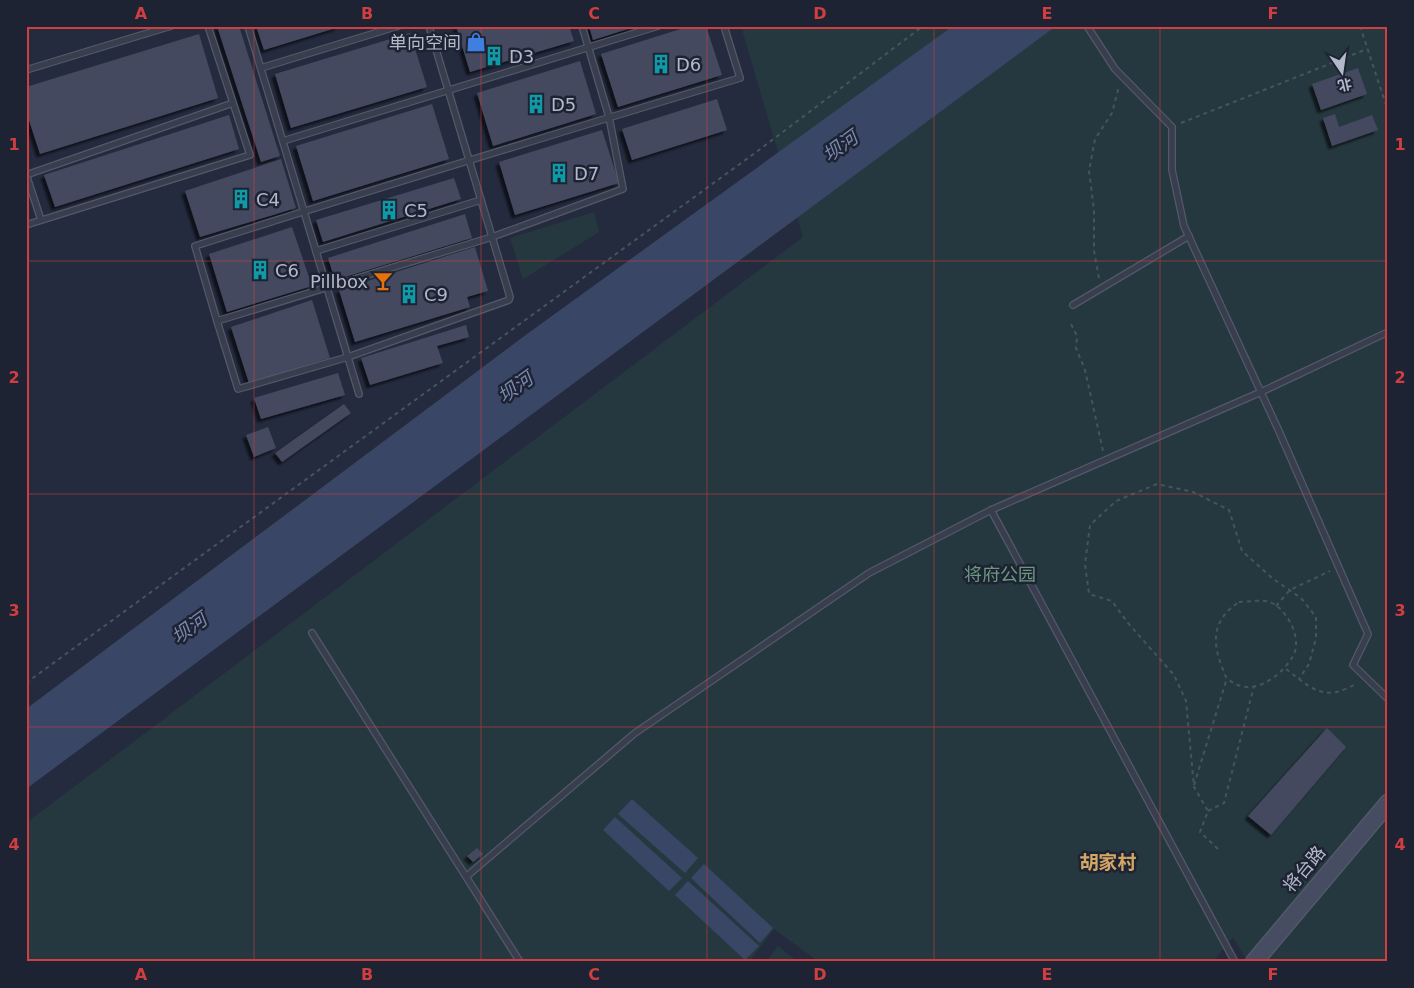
<svg xmlns="http://www.w3.org/2000/svg" width="1414" height="988" viewBox="0 0 1414 988" font-family="'DejaVu Sans','Noto Sans SC',sans-serif">
<style>
.green{fill:#26383f}
.water{fill:#3a4666}
.building{fill:#444a5f;filter:url(#shadow)}
.lines{fill:none;stroke-linecap:round;stroke-linejoin:round}
.service-casing{stroke:#535969;stroke-width:8}
.secondary-casing{stroke:#535969;stroke-width:19}
.path{stroke:#44555c;stroke-width:2;stroke-dasharray:4 4;stroke-linecap:butt}
.service{stroke:#383e4e;stroke-width:5.5}
.secondary{stroke:#464c61;stroke-width:16}
.grid{fill:none;stroke:#d13e40;stroke-width:1;stroke-opacity:0.55}
.labels{text-anchor:middle;dominant-baseline:central;stroke-width:5;stroke-linejoin:round;paint-order:stroke}
.poi-label{font-size:18px;fill:#b4b9c9;stroke:#1d2333;text-anchor:start}
.park-label{font-size:18px;fill:#6c997e;stroke:#1d2333}
.street-label{font-size:18px;fill:#b4b9c9;stroke:#1d2333}
.water-label{font-size:19px;font-style:italic;fill:#7c8ab0;stroke:#1d2333}
.neighbourhood-label{font-size:19px;font-weight:bold;fill:#d3a665;stroke:#1d2333}
.neatline{fill:none;stroke:#d13e40;stroke-width:2}
.grid-label{font-size:16px;text-anchor:middle;font-weight:bold;fill:#d13e40}
</style>
<defs>
<filter id="shadow"><feDropShadow dx="-3.5" dy="3.5" stdDeviation="1" flood-color="#0009"/></filter>
</defs>
<rect width="100%" height="100%" fill="#242b3e"/>
<g class="green">
<polygon points="741,26 1388,26 1388,962 1248,962 1233,937 1213,962 819,962 774,929 749,962 26,962 26,823 803,237"/>
<polygon points="594,212 599,232 523,279 510,238"/>
<polygon points="778,946 798,962 766,962"/>
</g>
<g class="water">
<polygon points="953,26 1056,26 26,789 26,709 527,334"/>
<polygon points="632,799 698,858 685,873 618,814"/>
<polygon points="615,817 682,878 669,891 603,830"/>
<polygon points="704,864 773,928 760,943 691,878"/>
<polygon points="688,881 759,946 745,960 675,895"/>
</g>
<g class="building">
<polygon points="217,26 239,26 280,156 261,162"/>
<polygon points="256,26 339,26 339,27 264,50"/>
<polygon points="456,26 569,26 574,41 470,72"/>
<polygon points="589,26 634,26 634,27 593,40"/>
<polygon points="690,26 706,26 722,75 618,107 601,54"/>
<polygon points="410,33 427,87 291,128 275,74"/>
<polygon points="199,34 218,98 40,154 26,111 26,87"/>
<polygon points="580,61 596,114 493,146 477,93"/>
<polygon points="1358,68 1367,94 1321,110 1312,84"/>
<polygon points="717,99 727,130 632,160 622,129"/>
<polygon points="432,104 449,159 313,201 296,146"/>
<polygon points="1335,114 1339,127 1372,115 1378,130 1332,146 1323,118"/>
<polygon points="229,115 239,149 55,207 44,175"/>
<polygon points="602,130 619,183 515,215 499,162"/>
<polygon points="281,159 296,208 200,237 185,191"/>
<polygon points="454,178 461,199 323,242 316,220"/>
<polygon points="465,214 472,238 335,280 328,258"/>
<polygon points="292,227 312,286 227,312 209,254"/>
<polygon points="475,247 488,291 467,297 470,307 355,342 339,290"/>
<polygon points="312,300 330,358 249,383 231,327"/>
<polygon points="466,325 469,337 437,346 443,363 370,385 361,358"/>
<polygon points="338,373 345,395 261,419 254,398"/>
<polygon points="344,404 351,413 282,462 275,453"/>
<polygon points="268,427 276,448 254,457 246,435"/>
<polygon points="1327,728 1346,747 1271,835 1248,816"/>
<polygon points="477,848 483,854 473,862 467,856"/>
</g>
<g class="lines">
<defs>
<g id="service">
<polyline points="248,26 359,394"/>
<path d="M582 26 609 117 623 189 492 237 217 321 195 246C376 188 558 133 740 78L724 26"/>
<polyline points="1087,26 1115,69 1172,127 1172,170 1184,226 1278,429 1368,634 1353,665 1388,699"/>
<polyline points="26,27 27,26"/>
<polyline points="261,68 398,26"/>
<polyline points="26,70 171,26"/>
<polyline points="283,141 658,26"/>
<polyline points="26,174 41,220"/>
<polyline points="26,175 233,103"/>
<polyline points="26,225 250,155 208,26"/>
<polyline points="316,251 481,200"/>
<polyline points="1073,305 1189,236"/>
<polyline points="217,321 238,389 348,357 509,300 510,297 429,26"/>
<polyline points="991,510 1235,962"/>
<polyline points="312,633 520,962"/>
<polyline points="467,876 635,733 869,573 991,510 1261,392 1388,332"/>
</g>
<polyline id="secondary" points="1254,962 1388,803"/>
</defs>
<use href="#service" class="service-casing"/>
<use href="#secondary" class="secondary-casing"/>
<g class="path">
<polyline points="1360,26 1388,111"/>
<polyline points="1181,123 1367,49"/>
<polyline points="1099,278 1094,251 1094,210 1089,171 1095,139 1112,113 1119,86"/>
<polyline points="1071,324 1077,336 1076,348 1085,370 1103,451"/>
<path d="M1239 602C1248 602 1262 599 1270 602 1287 609 1303 639 1293 656 1281 677 1250 700 1227 678 1224 675 1223 669 1221 664 1211 638 1215 618 1239 602Z"/>
<polyline points="1276,606 1290,590 1330,571"/>
<path d="M1286 669C1312 689 1325 703 1357 683"/>
<polyline points="26,683 759,150 923,26"/>
<polyline points="1194,785 1227,678"/>
<polyline points="1208,811 1224,803 1254,686"/>
<polyline points="1218,849 1200,832 1208,811 1194,787 1186,701 1174,675 1128,623 1112,601 1089,594 1085,564 1090,525 1116,501 1157,484 1193,492 1229,510 1242,551 1272,578 1301,598 1316,617 1316,638 1309,664 1299,679"/>
</g>
<use href="#service" class="service"/>
<use href="#secondary" class="secondary"/>
</g>
<path class="grid" d="M254 26V962M481 26V962M707 26V962M934 26V962M1160 26V962M26 261H1388M26 494H1388M26 727H1388"/>
<defs>
<symbol id="shop-bare" viewBox="-9 -9 18 18"><path d="M-5-2.5h2.3a2.7 3.5 0 0 1 5.4 0H5L5.5 6h-11ZM-1.5-2.5h3a1.5 2.3 0 0 0-3 0Z" fill="#3f7fe0" stroke="#1d2333" stroke-width="2.5" paint-order="stroke"/></symbol>
<symbol id="building-bare" viewBox="-9 -9 18 18"><path d="M-4-6H4V6H1V3H-1V6H-4ZM-2.5-4.3h1.7v1.8h-1.7ZM.8-4.3h1.7v1.8H.8ZM-2.5-1h1.7V.8h-1.7ZM.8-1h1.7V.8H.8Z" fill="#0f9aa8" stroke="#1d2333" stroke-width="2.5" paint-order="stroke"/></symbol>
<symbol id="bar-bare" viewBox="-9 -9 18 18"><path d="M-6-5H6L.8 .8V4.5H3.5V6h-7V4.5H-.8V.8Z" fill="#e8710a" stroke="#1d2333" stroke-width="2.5" paint-order="stroke"/></symbol>
</defs>
<g fill-rule="evenodd">
<use href="#shop-bare" x="462" y="28" width="28" height="28"/>
<use href="#building-bare" x="480" y="42" width="28" height="28"/>
<use href="#building-bare" x="647" y="50" width="28" height="28"/>
<use href="#building-bare" x="522" y="90" width="28" height="28"/>
<use href="#building-bare" x="545" y="159" width="28" height="28"/>
<use href="#building-bare" x="227" y="185" width="28" height="28"/>
<use href="#building-bare" x="375" y="196" width="28" height="28"/>
<use href="#building-bare" x="246" y="256" width="28" height="28"/>
<use href="#bar-bare" x="369" y="267" width="28" height="28"/>
<use href="#building-bare" x="395" y="280" width="28" height="28"/>
</g>
<g class="labels">
<g class="poi-label">
<text x="461" y="42" text-anchor="end">单向空间</text>
<text x="509" y="56">D3</text>
<text x="676" y="64">D6</text>
<text x="551" y="104">D5</text>
<text x="574" y="173">D7</text>
<text x="256" y="199">C4</text>
<text x="404" y="210">C5</text>
<text x="275" y="270">C6</text>
<text x="368" y="281" text-anchor="end">Pillbox</text>
<text x="424" y="294">C9</text>
</g>
<g class="park-label">
<text x="1000" y="574">将府公园</text>
</g>
<g class="street-label">
<text transform="translate(1304 869) rotate(-50)">将台路</text>
</g>
<g class="water-label">
<text transform="translate(840 146) rotate(-36)">坝河</text>
<text transform="translate(515 387) rotate(-36)">坝河</text>
<text transform="translate(189 628) rotate(-36)">坝河</text>
</g>
<g class="neighbourhood-label">
<text x="1108" y="862">胡家村</text>
</g>
</g>
<rect width="1414" height="988" fill="none" stroke="#1d2333" stroke-width="55"/>
<g transform="translate(1342 72) rotate(167)" stroke="#1d2333" stroke-width="4" paint-order="stroke">
<path d="M0-4L9 19L0 12L-9 19Z" fill="#b4b9c9"/>
<text y="-8" font-size="14" font-weight="bold" text-anchor="middle" fill="#b4b9c9">北</text>
</g>
<rect x="28" y="28" width="1358" height="932" class="neatline"/>
<g class="grid-label">
<text x="141" y="19">A</text>
<text x="367" y="19">B</text>
<text x="594" y="19">C</text>
<text x="820" y="19">D</text>
<text x="1047" y="19">E</text>
<text x="1273" y="19">F</text>
<text x="14" y="150">1</text>
<text x="1400" y="150">1</text>
<text x="14" y="383">2</text>
<text x="1400" y="383">2</text>
<text x="14" y="616">3</text>
<text x="1400" y="616">3</text>
<text x="14" y="850">4</text>
<text x="1400" y="850">4</text>
<text x="141" y="980">A</text>
<text x="367" y="980">B</text>
<text x="594" y="980">C</text>
<text x="820" y="980">D</text>
<text x="1047" y="980">E</text>
<text x="1273" y="980">F</text>
</g>
</svg>
